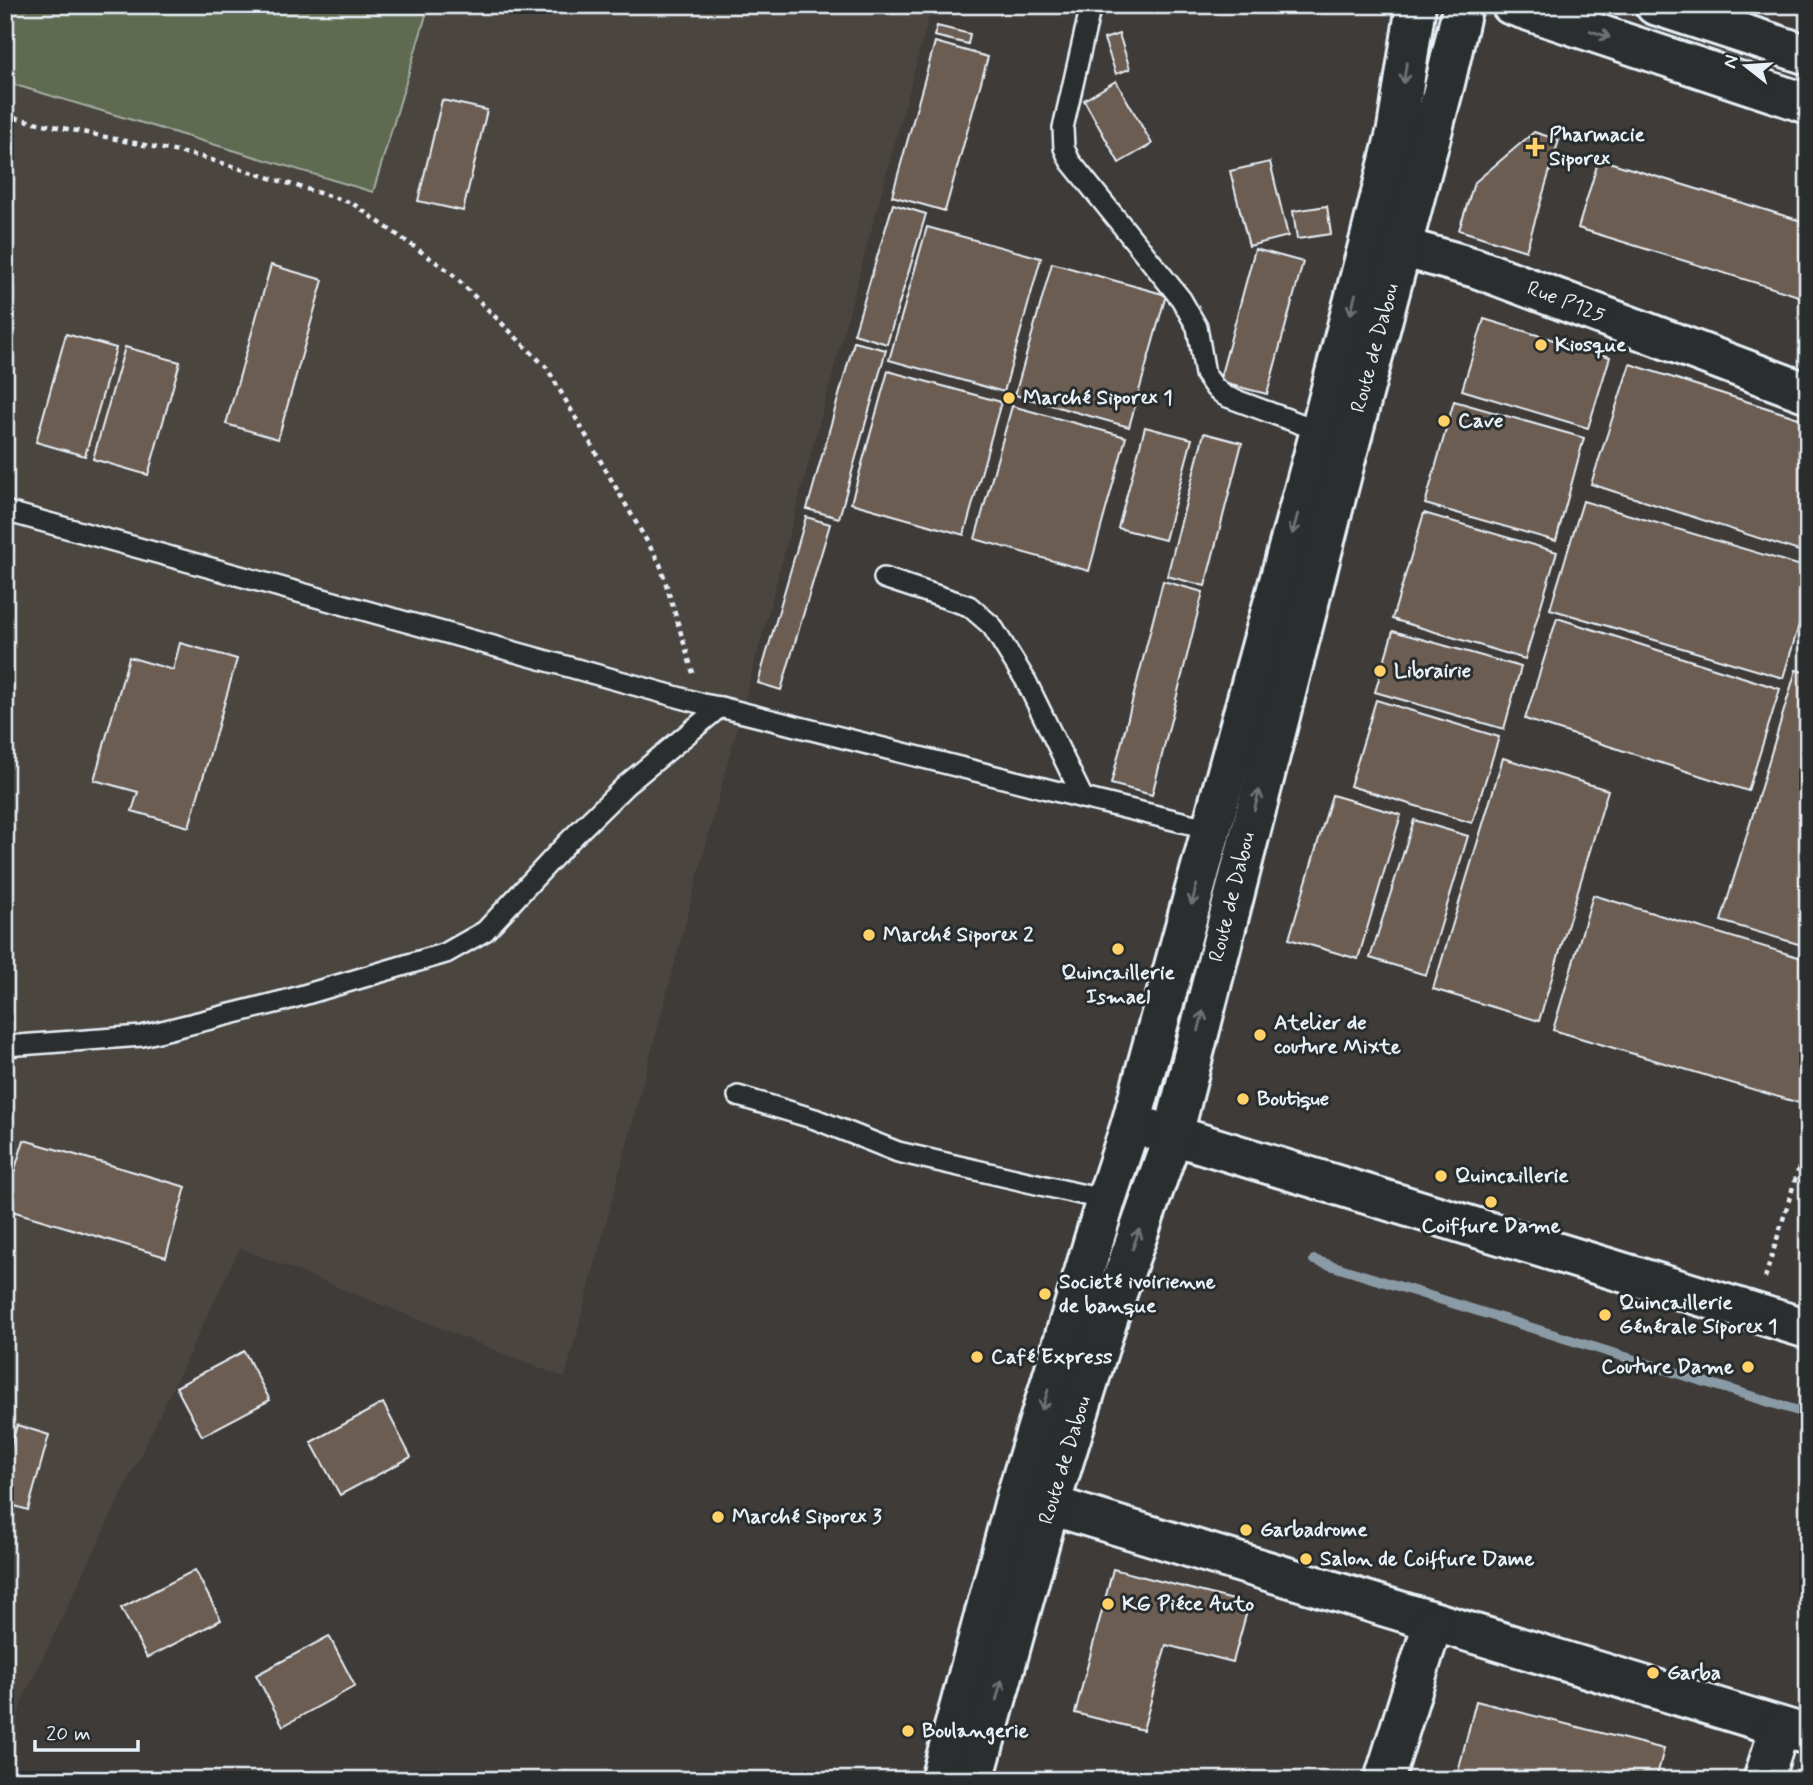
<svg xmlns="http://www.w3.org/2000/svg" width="1813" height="1785" viewBox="0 0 1813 1785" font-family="Mynerve,sans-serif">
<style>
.built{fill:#4c4541}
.garden{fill:#5e6a51;stroke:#a3aea4;stroke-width:2}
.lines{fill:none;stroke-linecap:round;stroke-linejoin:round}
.stream{stroke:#8a9ba6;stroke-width:10}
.building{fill:#6c5d53;stroke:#e8f1f8;stroke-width:2}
.lane-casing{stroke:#e8f1f8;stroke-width:24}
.street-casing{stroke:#e8f1f8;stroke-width:44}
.secondary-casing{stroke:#e8f1f8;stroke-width:44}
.path{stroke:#e8f1f8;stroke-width:4.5;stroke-dasharray:5 5;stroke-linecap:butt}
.lane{stroke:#2a2d2e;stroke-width:19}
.street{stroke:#2a2d2e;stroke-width:38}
.secondary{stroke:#2a2d2e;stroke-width:38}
.oneway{stroke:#6c7275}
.poi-dot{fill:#ffd166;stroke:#2a2d2e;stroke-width:2.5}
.labels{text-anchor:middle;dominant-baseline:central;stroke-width:6;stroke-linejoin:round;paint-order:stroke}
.poi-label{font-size:21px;font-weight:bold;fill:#e8f1f8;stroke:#2a2d2e;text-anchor:start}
.street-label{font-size:21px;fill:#e8f1f8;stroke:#2a2d2e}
</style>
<rect width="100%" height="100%" fill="#3e3b39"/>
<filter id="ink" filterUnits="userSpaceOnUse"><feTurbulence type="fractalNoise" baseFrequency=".0143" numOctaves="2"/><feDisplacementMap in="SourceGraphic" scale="14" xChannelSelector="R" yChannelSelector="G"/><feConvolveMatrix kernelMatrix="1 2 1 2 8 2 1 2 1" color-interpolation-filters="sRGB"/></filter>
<g filter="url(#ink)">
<polygon class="built" points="5,5 932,5 741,713 565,1378 240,1248 23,1699 5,1770"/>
<polygon class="garden" points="5,5 429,5 373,192 5,82"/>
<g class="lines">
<polyline class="stream" points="1314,1260 1808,1414"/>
</g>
<g class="building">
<polygon points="937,26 970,34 968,44 934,36"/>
<polygon points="1119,34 1130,69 1116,74 1104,39"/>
<polygon points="935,42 988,57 945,211 892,196"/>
<polygon points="1116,81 1152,144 1119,163 1084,100"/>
<polygon points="442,100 487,110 463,211 418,201"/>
<polygon points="1534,132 1559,140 1526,251 1459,230 1474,183"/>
<polygon points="1599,159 1808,223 1808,299 1578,228"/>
<polygon points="1270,162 1288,236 1249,246 1230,171"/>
<polygon points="893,204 926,214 887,344 854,334"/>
<polygon points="1327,206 1331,234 1297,239 1293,211"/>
<polygon points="927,227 1041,258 1004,392 889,360"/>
<polygon points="1255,249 1303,262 1267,394 1219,382"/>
<polygon points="1052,263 1166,295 1129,427 1015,395"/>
<polygon points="271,265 323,280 278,439 226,424"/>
<polygon points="1484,319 1610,357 1588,428 1462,390"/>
<polygon points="66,334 116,348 85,456 36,442"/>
<polygon points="854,342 886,350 839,518 807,509"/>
<polygon points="125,347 180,362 148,475 93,459"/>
<polygon points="1630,364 1808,421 1808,554 1591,484"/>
<polygon points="888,371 1001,402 964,535 851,503"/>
<polygon points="1454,401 1584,438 1556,541 1425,504"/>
<polygon points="1012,406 1126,437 1089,571 975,539"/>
<polygon points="1145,427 1192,439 1165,540 1118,528"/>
<polygon points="1204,433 1242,443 1205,586 1167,576"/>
<polygon points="1583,501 1808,568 1808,595 1783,678 1550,609"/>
<polygon points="1424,513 1557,552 1525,659 1392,619"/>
<polygon points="806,517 830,524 781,690 758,683"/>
<polygon points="1163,581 1203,592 1152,795 1111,784"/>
<polygon points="1557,618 1780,689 1748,791 1525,719"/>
<polygon points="1393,631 1521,667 1504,729 1375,692"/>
<polygon points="180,643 237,659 189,827 132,811 138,792 94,780 129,657 173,670"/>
<polygon points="1796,670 1808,673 1808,947 1721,921"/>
<polygon points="1376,700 1499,737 1472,823 1350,786"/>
<polygon points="1503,758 1608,790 1539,1021 1433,989"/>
<polygon points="1332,795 1401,815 1358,959 1289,939"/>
<polygon points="1414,820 1468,836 1426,975 1370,958"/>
<polygon points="1593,895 1808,960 1808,1073 1799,1103 1553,1030"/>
<polygon points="24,1140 186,1187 166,1257 5,1209 5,1201"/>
<polygon points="244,1351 270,1400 202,1436 176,1387"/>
<polygon points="383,1403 411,1457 340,1495 311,1442"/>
<polygon points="17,1425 49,1435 28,1510 5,1503 5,1466"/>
<polygon points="1113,1569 1249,1604 1233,1662 1166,1645 1143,1730 1075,1713"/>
<polygon points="195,1570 221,1620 147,1658 121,1608"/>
<polygon points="329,1636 355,1686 283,1726 256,1675"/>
<polygon points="1476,1701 1664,1749 1656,1780 1456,1780"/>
</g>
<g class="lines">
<defs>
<g id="lane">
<polyline points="1091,5 1063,128 1064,148 1070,161 1181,299 1197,327 1205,374 1215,388 1225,396 1320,431"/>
<polyline points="5,511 703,704 720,707 1083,798 1211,829"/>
<polyline points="884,578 969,606 992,626 1026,681 1083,798"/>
<polyline points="5,1046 142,1036 283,1001 446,953 485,931 569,841 626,785 720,707"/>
<polyline points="738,1096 815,1119 898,1152 1106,1200"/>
</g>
<g id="street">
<polyline points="1401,247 1476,268 1808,393"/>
<polyline points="1131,1124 1173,1135 1808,1329"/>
<polyline points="1050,1505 1808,1735"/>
<polyline points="1384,1780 1433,1623"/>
<polyline points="1763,1780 1780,1727"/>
</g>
<g id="secondary">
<polyline points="1511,5 1808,104"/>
<polyline points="1655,5 1808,55"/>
<polyline points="940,1780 1016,1497 1106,1200 1131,1124 1320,431 1370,238 1397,129 1416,5"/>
<polyline points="974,1780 1050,1505 1108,1319 1173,1135 1345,462 1445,83 1463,5"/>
</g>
</defs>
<use href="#lane" class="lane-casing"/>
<use href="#street" class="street-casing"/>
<use href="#secondary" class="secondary-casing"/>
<g class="path">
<polyline points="5,116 202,157 352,203 450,272 547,368 660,564 693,673"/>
<polyline points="1765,1278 1808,1138"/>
</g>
<use href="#lane" class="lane"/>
<use href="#street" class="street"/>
<use href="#secondary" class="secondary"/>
</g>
<defs><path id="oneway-shaft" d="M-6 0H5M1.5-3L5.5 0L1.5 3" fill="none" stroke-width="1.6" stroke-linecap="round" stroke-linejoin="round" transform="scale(1.75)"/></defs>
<g class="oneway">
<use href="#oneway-shaft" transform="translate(1600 34) rotate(19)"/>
<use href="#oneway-shaft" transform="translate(1405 73) rotate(98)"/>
<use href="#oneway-shaft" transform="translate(1353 304) rotate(104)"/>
<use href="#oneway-shaft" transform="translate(1295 524) rotate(105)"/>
<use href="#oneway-shaft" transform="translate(1257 800) rotate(-76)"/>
<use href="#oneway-shaft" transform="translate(1194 895) rotate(105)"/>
<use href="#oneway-shaft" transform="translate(1201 1021) rotate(-76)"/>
<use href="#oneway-shaft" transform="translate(1136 1239) rotate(-71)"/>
<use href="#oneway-shaft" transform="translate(1045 1400) rotate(107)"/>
<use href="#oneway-shaft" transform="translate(999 1690) rotate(-75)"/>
</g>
</g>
<g class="poi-dot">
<path d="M1531.5 136.5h7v7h7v7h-7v7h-7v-7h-7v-7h7z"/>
<circle cx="1541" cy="345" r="7"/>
<circle cx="1009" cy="398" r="7"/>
<circle cx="1444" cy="421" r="7"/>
<circle cx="1380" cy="671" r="7"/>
<circle cx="869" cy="935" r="7"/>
<circle cx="1118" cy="949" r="7"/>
<circle cx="1260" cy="1035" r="7"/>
<circle cx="1243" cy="1099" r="7"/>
<circle cx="1441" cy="1176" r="7"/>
<circle cx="1491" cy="1202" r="7"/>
<circle cx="1045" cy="1294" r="7"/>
<circle cx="1605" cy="1315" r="7"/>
<circle cx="977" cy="1357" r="7"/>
<circle cx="1748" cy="1367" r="7"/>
<circle cx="718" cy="1517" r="7"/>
<circle cx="1246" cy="1530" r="7"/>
<circle cx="1306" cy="1559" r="7"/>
<circle cx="1108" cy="1604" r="7"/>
<circle cx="1653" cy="1673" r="7"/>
<circle cx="908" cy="1731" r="7"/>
</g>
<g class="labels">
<g class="poi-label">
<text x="1549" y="135">Pharmacie<tspan x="1549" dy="24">Siporex</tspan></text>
<text x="1555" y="345">Kiosque</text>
<text x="1023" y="398">Marché Siporex 1</text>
<text x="1458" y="421">Cave</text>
<text x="1394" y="671">Librairie</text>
<text x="883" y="935">Marché Siporex 2</text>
<text x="1118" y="973" text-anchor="middle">Quincaillerie<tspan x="1118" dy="24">Ismael</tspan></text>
<text x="1274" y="1023">Atelier de<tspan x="1274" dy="24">couture Mixte</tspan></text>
<text x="1257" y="1099">Boutique</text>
<text x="1455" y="1176">Quincaillerie</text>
<text x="1491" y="1226" text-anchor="middle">Coiffure Dame</text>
<text x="1059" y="1282">Societé ivoirienne<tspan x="1059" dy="24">de banque</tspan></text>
<text x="1619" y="1303">Quincaillerie<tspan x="1619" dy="24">Générale Siporex 1</tspan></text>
<text x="991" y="1357">Café Express</text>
<text x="1734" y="1367" text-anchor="end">Couture Dame</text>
<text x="732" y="1517">Marché Siporex 3</text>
<text x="1260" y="1530">Garbadrome</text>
<text x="1320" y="1559">Salon de Coiffure Dame</text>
<text x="1122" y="1604">KG Piéce Auto</text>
<text x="1667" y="1673">Garba</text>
<text x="922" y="1731">Boulangerie</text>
</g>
<g class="street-label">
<text transform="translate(1566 302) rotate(21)">Rue P125</text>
<text transform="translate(1375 348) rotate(-75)">Route de Dabou</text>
<text transform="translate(1232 897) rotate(-76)">Route de Dabou</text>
<text transform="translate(1065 1460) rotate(-73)">Route de Dabou</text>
</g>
</g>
<rect width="1813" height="1785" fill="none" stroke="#2a2d2e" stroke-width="28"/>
<rect x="14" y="14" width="1785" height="1757" fill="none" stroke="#e8f1f8" stroke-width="2.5" filter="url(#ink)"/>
<g transform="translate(1746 66) rotate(287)" stroke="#2a2d2e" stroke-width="5" paint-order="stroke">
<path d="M0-5L12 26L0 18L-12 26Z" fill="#e8f1f8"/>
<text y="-10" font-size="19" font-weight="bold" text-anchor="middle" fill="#e8f1f8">N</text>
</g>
<path d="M35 1740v10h103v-10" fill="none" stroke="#e8f1f8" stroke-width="3.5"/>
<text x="46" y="1740" font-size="21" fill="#e8f1f8" stroke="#2a2d2e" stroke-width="5" paint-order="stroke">20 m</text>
</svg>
